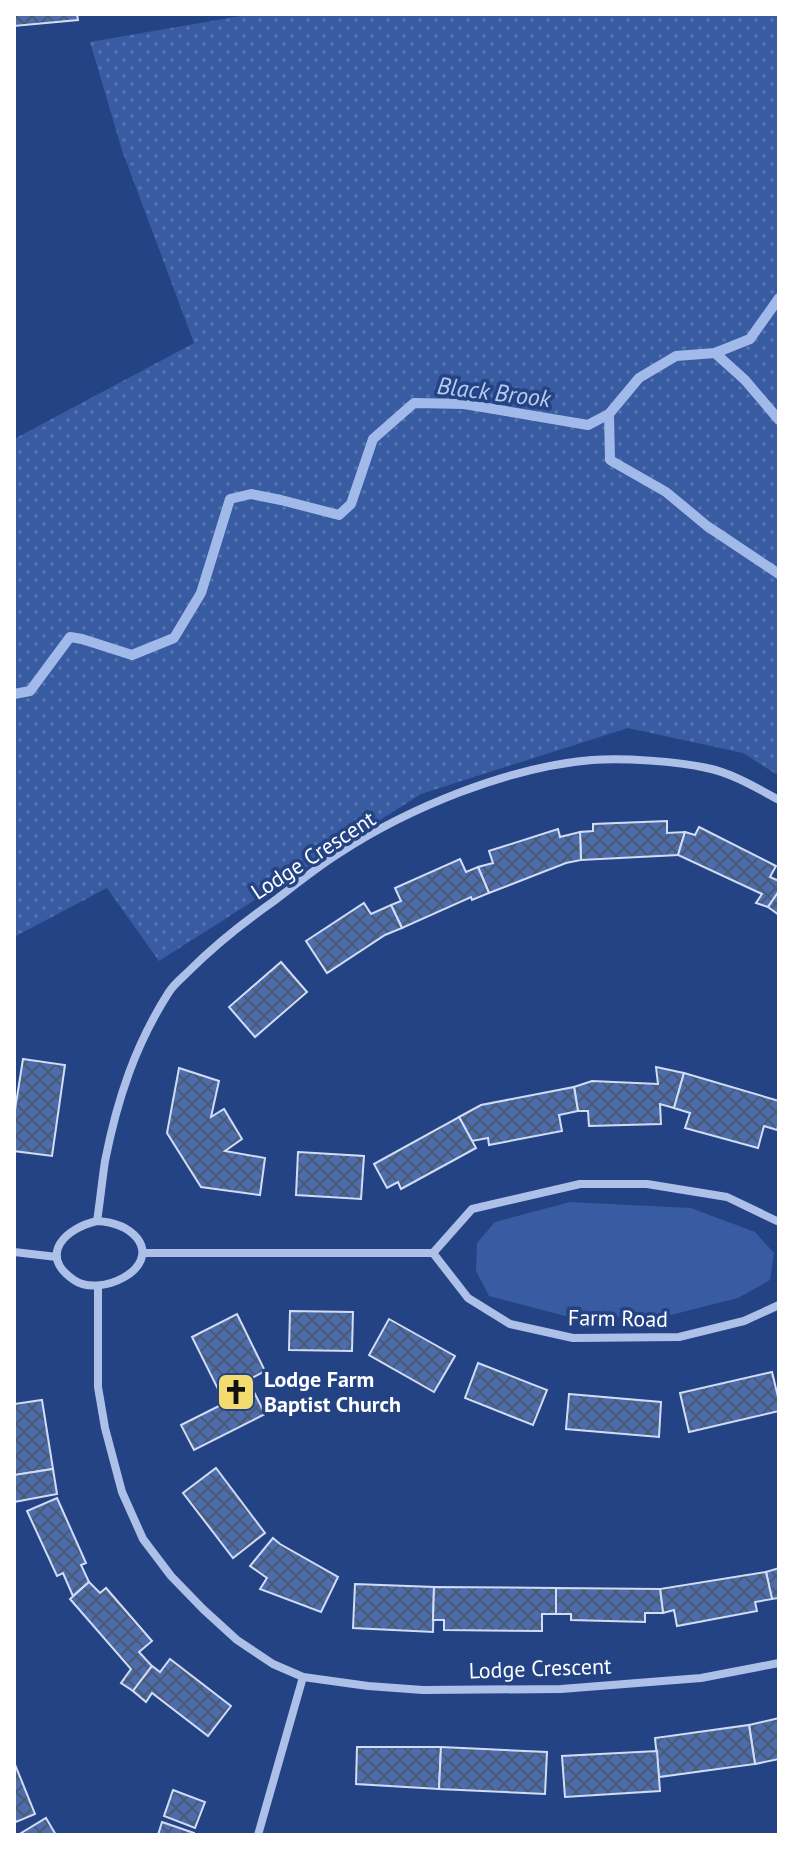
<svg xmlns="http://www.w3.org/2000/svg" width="793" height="1849" viewBox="0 0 793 1849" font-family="'PT Sans',sans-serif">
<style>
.grass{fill:#385ba1}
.park{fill:url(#park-dots)}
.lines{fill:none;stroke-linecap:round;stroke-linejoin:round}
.stream{stroke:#a1bae9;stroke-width:10}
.building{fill:url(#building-cross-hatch);stroke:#d1ddf6;stroke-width:2}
.minor{stroke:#adc1e8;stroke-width:8}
.labels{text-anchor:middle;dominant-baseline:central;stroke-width:7;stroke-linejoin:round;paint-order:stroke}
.street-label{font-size:22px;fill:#fff;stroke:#244384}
.poi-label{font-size:22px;font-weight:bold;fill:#fff;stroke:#244384;text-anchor:start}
.water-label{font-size:24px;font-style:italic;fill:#b8cbef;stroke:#244384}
</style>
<defs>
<pattern id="park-dots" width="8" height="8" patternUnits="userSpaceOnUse" patternTransform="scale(2)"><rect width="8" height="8" fill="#385ba1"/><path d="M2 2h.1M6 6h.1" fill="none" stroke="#5674af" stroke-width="1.8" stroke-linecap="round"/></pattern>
<pattern id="building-cross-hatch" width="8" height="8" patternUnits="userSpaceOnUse" patternTransform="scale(2)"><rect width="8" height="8" fill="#4c6cac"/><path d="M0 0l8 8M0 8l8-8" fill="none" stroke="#4c5972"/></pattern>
</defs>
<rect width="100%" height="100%" fill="#244384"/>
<polygon class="grass" points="570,1202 691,1208 755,1232 774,1253 770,1280 738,1298 663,1317 565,1316 489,1296 476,1271 477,1243 495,1222"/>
<polygon class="park" points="252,14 779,14 779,776 743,753 628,728 421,794 159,961 107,888 14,937 14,439 194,343 122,150 90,42"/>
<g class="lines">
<g class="stream">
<polyline points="715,353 745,380 779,420"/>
<polyline points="609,414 610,460 666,492 707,526 779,574"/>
<polyline points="14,694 30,691 70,637 82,639 132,655 174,638 201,593 230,499 251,494 281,500 339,515 351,504 373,439 414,403 464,404 588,425 609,414 639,378 676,356 715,353 750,339 779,298"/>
</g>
</g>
<g class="building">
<polygon points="14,14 77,14 78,20 14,26"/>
<polygon points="667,821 667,833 685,832 678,855 581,860 580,832 593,831 593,824"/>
<polygon points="699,827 776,866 770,877 779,881 779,891 768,907 756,903 762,894 678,855 685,832 695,835"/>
<polygon points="558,829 560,837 580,832 581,860 566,863 489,893 478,867 493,863 489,851"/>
<polygon points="460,859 466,872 478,867 489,893 472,900 471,897 402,928 391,905 401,901 395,888"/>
<polygon points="779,891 779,915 768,907"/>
<polygon points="364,903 371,914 391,905 402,928 385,935 327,973 306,941"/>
<polygon points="281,962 307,992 255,1037 229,1007"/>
<polygon points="23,1059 65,1065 52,1156 14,1151 14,1116"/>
<polygon points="656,1067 684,1073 674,1108 660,1104 661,1124 589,1126 588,1111 578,1111 574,1087 592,1081 658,1084"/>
<polygon points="179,1068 219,1081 211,1117 224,1109 242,1139 225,1151 265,1158 260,1195 201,1187 167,1133"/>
<polygon points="684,1073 779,1101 779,1122 777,1130 764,1126 758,1148 685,1128 690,1113 674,1108"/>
<polygon points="574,1087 578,1111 559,1115 562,1131 489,1145 488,1138 472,1141 459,1117 481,1105"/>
<polygon points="459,1117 476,1148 401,1189 398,1182 387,1188 374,1164"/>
<polygon points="298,1152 364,1156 361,1199 296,1195"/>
<polygon points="290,1311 353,1312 352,1351 289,1350"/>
<polygon points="237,1314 265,1371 248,1380 265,1414 194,1450 181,1425 225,1403 192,1337"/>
<polygon points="389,1319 455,1356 434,1392 369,1355"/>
<polygon points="478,1363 547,1390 533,1425 465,1398"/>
<polygon points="772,1372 779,1401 779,1411 689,1432 680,1393"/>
<polygon points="569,1394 661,1402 659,1437 566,1429"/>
<polygon points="42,1400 53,1469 15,1475 14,1404"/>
<polygon points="216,1468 265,1533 233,1558 183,1493"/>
<polygon points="53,1469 57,1494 14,1502 14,1475"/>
<polygon points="57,1498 86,1563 81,1565 89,1582 73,1596 63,1573 57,1576 27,1511"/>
<polygon points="273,1538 280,1544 338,1577 321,1612 260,1589 267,1578 250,1566"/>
<polygon points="779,1568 779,1598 772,1599 766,1572"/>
<polygon points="766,1572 772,1599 755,1602 757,1611 677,1626 674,1610 663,1613 660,1589"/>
<polygon points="89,1582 100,1593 106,1588 152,1641 139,1652 152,1666 133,1691 121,1683 131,1669 70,1599"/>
<polygon points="355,1584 434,1587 433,1632 353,1628"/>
<polygon points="434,1587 556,1588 556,1614 542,1614 542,1631 444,1630 444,1620 433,1620"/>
<polygon points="556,1588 660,1589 663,1613 645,1613 645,1622 571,1620 571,1614 556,1614"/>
<polygon points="170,1659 231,1706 208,1736 152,1693 146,1702 133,1691 152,1666 160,1672"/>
<polygon points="779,1718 779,1759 755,1764 749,1725"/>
<polygon points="749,1725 755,1764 659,1777 655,1738"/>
<polygon points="357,1747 441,1747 439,1789 356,1784"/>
<polygon points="441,1747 547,1752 545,1794 439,1789"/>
<polygon points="657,1751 660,1791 565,1797 562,1756"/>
<polygon points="14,1762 35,1814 16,1822 14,1817"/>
<polygon points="173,1790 205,1802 195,1828 164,1816"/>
<polygon points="46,1818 56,1835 18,1835"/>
<polygon points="162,1822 194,1833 194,1835 158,1835"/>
</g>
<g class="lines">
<g class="minor">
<path d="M97 1221C100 1202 102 1181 105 1161 117 1100 135 1045 169 992 174 984 183 977 190 970 216 944 244 922 274 901 295 885 316 868 338 854 408 808 508 767 592 760 624 758 676 761 707 768 732 773 757 788 779 800"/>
<path d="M97 1221C113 1222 127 1226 137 1238 161 1269 99 1298 74 1280 37 1255 66 1228 97 1221Z"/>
<polyline points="14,1252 57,1257"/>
<polyline points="143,1253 433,1253 472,1209 580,1184 647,1184 727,1197 779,1222"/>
<polyline points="433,1253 468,1298 510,1324 573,1338 679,1337 744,1321 779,1305"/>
<polyline points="98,1286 98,1387 105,1428 122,1492 143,1539 171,1576 203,1609 237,1640 273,1664 303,1677 368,1686 423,1690 561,1689 701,1678 779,1663"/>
<polyline points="258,1835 303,1677"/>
</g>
</g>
<defs>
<symbol id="church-square" viewBox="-11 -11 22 22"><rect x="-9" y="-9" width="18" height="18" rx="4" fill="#f2dc70" stroke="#244384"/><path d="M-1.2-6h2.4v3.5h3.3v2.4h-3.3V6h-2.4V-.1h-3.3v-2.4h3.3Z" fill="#111"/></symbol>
</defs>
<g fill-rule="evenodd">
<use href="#church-square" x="214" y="1370" width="44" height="44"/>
</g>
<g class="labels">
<g class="street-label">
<text transform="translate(313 855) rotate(-33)">Lodge Crescent</text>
<text transform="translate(618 1318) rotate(1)">Farm Road</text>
<text transform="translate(540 1668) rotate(-2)">Lodge Crescent</text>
</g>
<g class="poi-label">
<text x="264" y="1379">Lodge Farm<tspan x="264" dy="25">Baptist Church</tspan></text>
</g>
<g class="water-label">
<text transform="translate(494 392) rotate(7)">Black Brook</text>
</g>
</g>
<rect width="793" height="1849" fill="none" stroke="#ffffff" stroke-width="32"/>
</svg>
